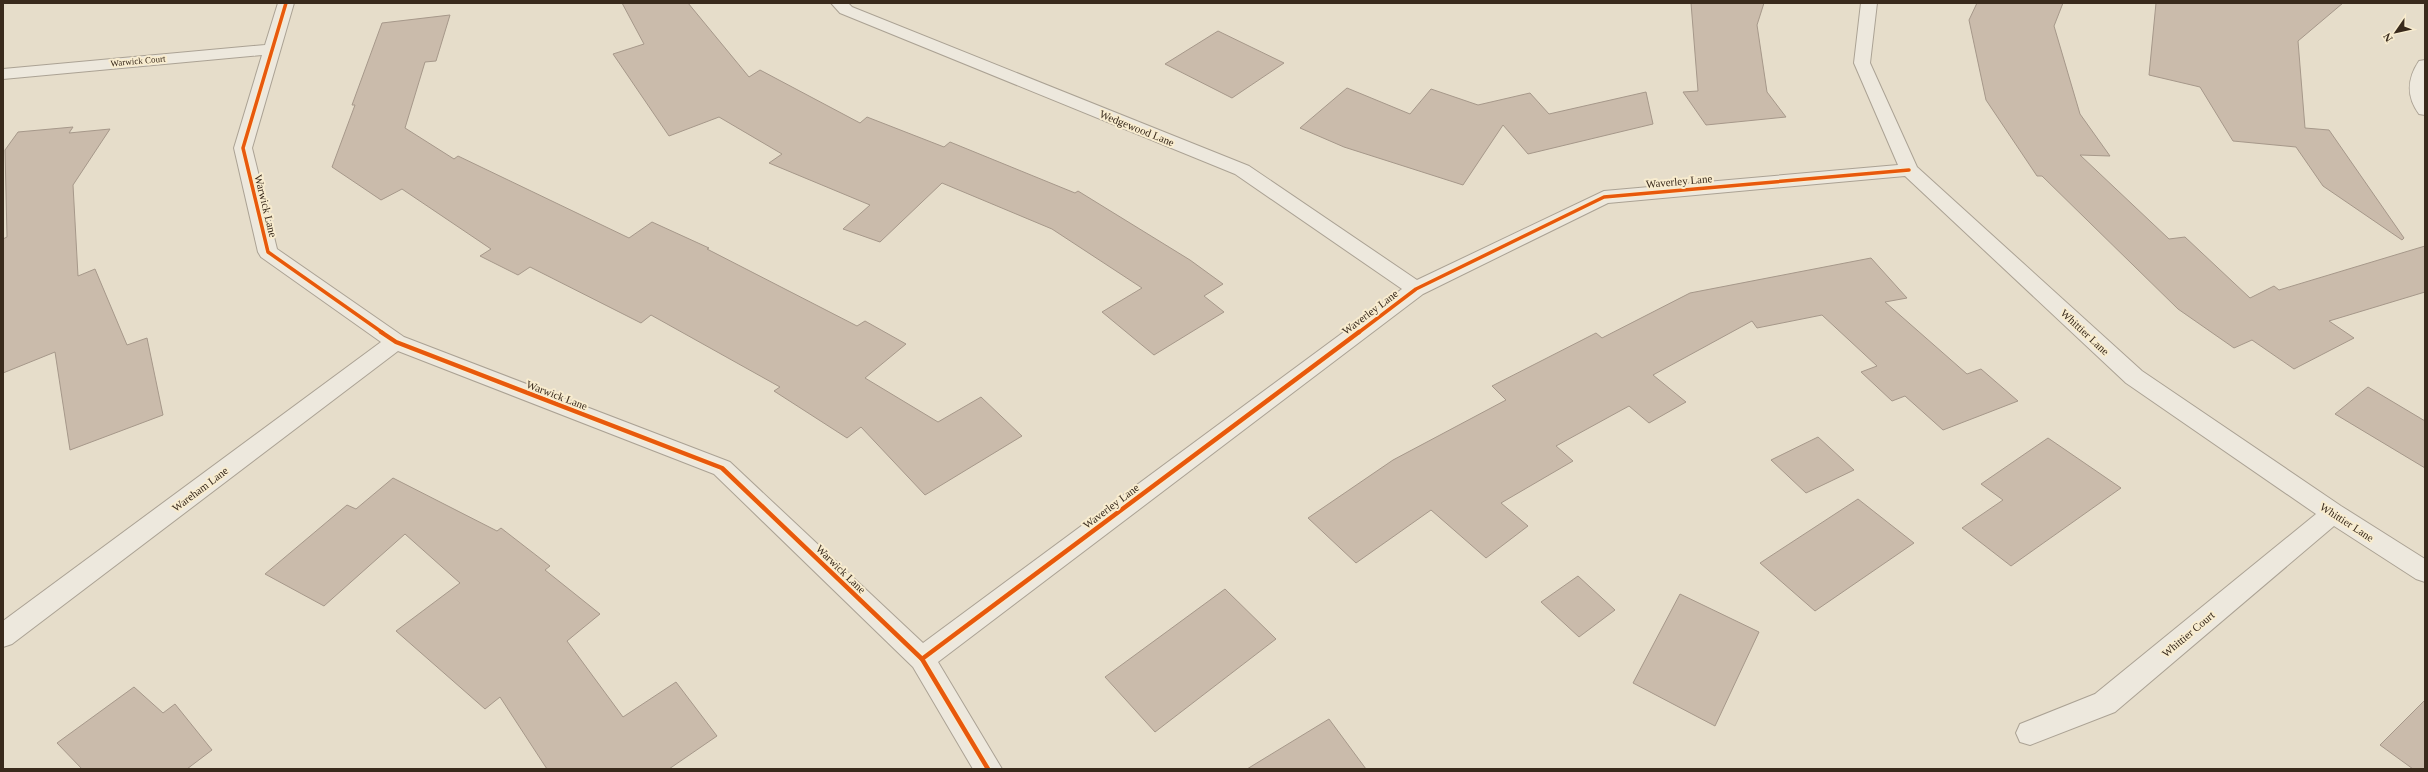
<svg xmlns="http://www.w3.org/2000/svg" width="2428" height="772" viewBox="0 0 2428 772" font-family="'Times New Roman',serif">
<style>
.building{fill:#cabbab;stroke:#a6988a}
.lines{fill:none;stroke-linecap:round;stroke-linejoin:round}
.street-casing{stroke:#aba294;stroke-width:2}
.street{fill:#ede8dd;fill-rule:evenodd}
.cycleway-far1-casing{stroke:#f8eccf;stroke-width:5.5}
.cycleway-casing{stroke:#f8eccf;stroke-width:7}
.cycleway-far1{stroke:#e8590c;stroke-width:3.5}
.cycleway{stroke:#e8590c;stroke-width:4.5}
.labels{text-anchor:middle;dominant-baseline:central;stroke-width:4;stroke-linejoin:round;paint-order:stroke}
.far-street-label{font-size:9px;fill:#392a1c;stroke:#f8eccf}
.street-label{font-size:11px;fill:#392a1c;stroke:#f8eccf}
</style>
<rect width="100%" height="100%" fill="#e6ddca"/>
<g class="building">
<polygon points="622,3 688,3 749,77 760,70 860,123 867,117 944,147 950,142 1075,193 1078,191 1190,260 1223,284 1204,296 1224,312 1154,355 1102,312 1142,288 1052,229 942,183 880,242 843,229 870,205 769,163 782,154 719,117 669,136 613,54 644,44"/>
<polygon points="1691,3 1764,3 1757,25 1767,92 1786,117 1706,125 1683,92 1698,91"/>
<polygon points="1977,3 2063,3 2054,26 2080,114 2110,156 2080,155 2169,239 2185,237 2250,298 2274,286 2279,290 2425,246 2425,292 2329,321 2354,338 2294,369 2252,340 2234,348 2178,309 2042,176 2037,176 1986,100 1969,20"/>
<polygon points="2156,3 2343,3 2298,41 2305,128 2329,130 2404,238 2402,240 2323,186 2296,147 2233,141 2200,87 2149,75"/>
<polygon points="450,15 436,61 425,62 405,128 454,159 458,156 629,238 652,222 709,248 707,249 857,326 865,321 906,344 865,378 938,422 981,397 1022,436 925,495 861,427 847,438 774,391 780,387 651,315 641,323 530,267 518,275 480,256 491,249 402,189 381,200 332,167 355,105 352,105 382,23"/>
<polygon points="1218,31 1284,63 1232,98 1165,64"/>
<polygon points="1347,88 1410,114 1431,89 1478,105 1530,93 1549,114 1646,92 1653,124 1528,154 1503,125 1463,185 1344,147 1300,128"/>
<polygon points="73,127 69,133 110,129 73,185 78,276 95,269 127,345 147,338 163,415 70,450 55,352 3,373 3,239 7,237 5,150 18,132"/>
<polygon points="1871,258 1907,298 1885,302 1967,374 1981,369 2018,401 1943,430 1905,396 1892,401 1861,372 1877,366 1822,315 1757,328 1752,321 1653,375 1686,402 1649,423 1629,406 1556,446 1573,461 1501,503 1528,526 1486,558 1431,510 1356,563 1308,518 1393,460 1506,400 1492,386 1596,333 1602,338 1690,293"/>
<polygon points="2368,387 2425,421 2425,468 2335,414"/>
<polygon points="1818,437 1854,470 1806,493 1771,460"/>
<polygon points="2048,438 2121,488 2011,566 1962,528 2003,500 1981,484"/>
<polygon points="393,478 497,531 501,528 550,566 545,570 600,614 567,641 623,717 676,682 717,736 669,769 547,769 500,697 485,709 396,631 460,583 405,534 324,606 265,574 347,505 356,509"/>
<polygon points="1858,499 1914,543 1815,611 1760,563"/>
<polygon points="1578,576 1615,610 1579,637 1541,602"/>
<polygon points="1225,589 1276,639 1155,732 1105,677"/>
<polygon points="1680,594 1759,632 1715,726 1633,683"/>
<polygon points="134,687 163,713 175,704 212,750 187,769 82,769 57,743"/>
<polygon points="2425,700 2425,769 2413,769 2380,745"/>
<polygon points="1329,719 1366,769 1247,769"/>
</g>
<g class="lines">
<defs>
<g id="street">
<polygon points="278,3 294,3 252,148 277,249 404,337 730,462 923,643 1402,289 1235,174 840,13 831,3 848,3 852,7 1249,166 1417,280 1604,191 1898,165 1854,63 1861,3 1877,3 1870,63 1917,167 2142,371 2341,506 2425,559 2425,582 2416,579 2334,526 2115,712 2030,745 2020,742 2016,733 2020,724 2095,694 2316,514 2126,383 1905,176 1608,203 1423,294 938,662 1002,769 973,769 913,667 714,474 398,351 12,644 3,647 3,621 381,342 261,257 258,252 234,148 262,55 3,79 3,69 265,45"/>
<path d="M2425 60V115L2419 114C2406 96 2407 79 2419 61Z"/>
</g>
</defs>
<use href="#street" class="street-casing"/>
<use href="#street" class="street"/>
<defs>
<g id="cycleway-far1">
<polyline points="286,3 243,148 268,252 383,333"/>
<polyline points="1358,333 1416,289 1604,197 1909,170"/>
</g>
<g id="cycleway">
<polyline points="381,332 396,342 722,468 922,659 988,769"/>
<polyline points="922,659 1359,332"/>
</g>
</defs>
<use href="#cycleway-far1" class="cycleway-far1-casing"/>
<use href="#cycleway" class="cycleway-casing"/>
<use href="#cycleway-far1" class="cycleway-far1"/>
<use href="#cycleway" class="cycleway"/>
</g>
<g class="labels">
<g class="far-street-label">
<text transform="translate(138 61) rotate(-5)">Warwick Court</text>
</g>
<g class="street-label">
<text transform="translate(1137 128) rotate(22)">Wedgewood Lane</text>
<text transform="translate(1679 181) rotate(-5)">Waverley Lane</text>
<text transform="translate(266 206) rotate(76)">Warwick Lane</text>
<text transform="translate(1370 312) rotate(-37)">Waverley Lane</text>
<text transform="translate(2085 332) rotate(43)">Whittier Lane</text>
<text transform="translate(557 395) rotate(21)">Warwick Lane</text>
<text transform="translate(200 489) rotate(-37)">Wareham Lane</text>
<text transform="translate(1111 506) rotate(-37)">Waverley Lane</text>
<text transform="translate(2347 522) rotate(33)">Whittier Lane</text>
<text transform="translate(841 569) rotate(44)">Warwick Lane</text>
<text transform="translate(2188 634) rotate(-40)">Whittier Court</text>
</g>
</g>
<rect width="2428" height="772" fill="none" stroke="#392a1c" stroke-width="8"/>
<g transform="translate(2396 32) rotate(236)" stroke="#f8eccf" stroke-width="3" paint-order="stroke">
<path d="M0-3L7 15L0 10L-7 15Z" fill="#392a1c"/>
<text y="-6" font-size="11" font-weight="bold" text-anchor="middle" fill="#392a1c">N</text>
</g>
</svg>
